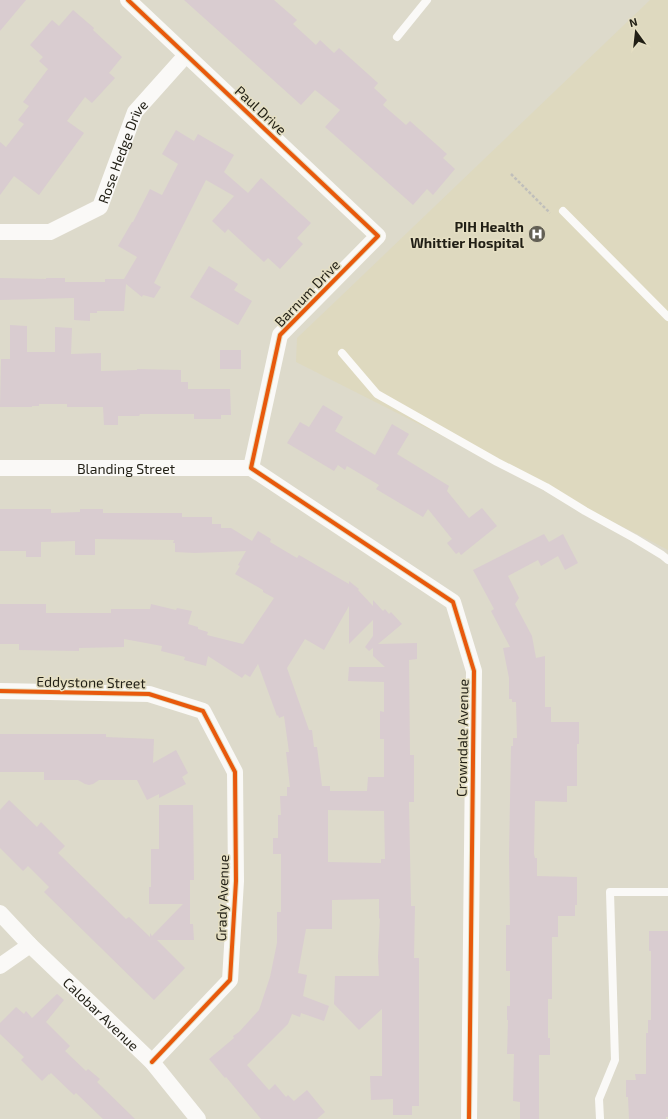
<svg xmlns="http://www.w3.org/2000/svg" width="668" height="1119" viewBox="0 0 668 1119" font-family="'Exo 2',sans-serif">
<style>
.built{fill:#ded9bf}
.building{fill:#d9ccd0;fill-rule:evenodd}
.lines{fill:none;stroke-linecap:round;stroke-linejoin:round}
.path{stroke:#c0bfbb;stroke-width:2.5;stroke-dasharray:3 2;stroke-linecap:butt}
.service{stroke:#faf9f7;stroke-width:8}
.minor{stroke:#faf9f7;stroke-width:16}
.cycleway-casing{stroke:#e5dfc3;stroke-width:6}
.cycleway{stroke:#e8590c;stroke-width:4}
.labels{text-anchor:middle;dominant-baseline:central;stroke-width:3;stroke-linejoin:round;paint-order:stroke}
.street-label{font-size:14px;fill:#211f15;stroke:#e5dfc3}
.poi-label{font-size:14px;font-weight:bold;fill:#211f15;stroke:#e5dfc3;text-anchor:end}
</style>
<rect width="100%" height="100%" fill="#dddacb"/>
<polygon class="built" points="650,0 668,0 668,550 643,537 296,362 297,338 339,298"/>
<g class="building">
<polygon points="0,0 26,0 0,31"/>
<polygon points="184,0 274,0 297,20 293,24 316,45 320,40 334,53 339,48 378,83 374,88 387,100 383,105 406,125 410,121 437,145 447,154 443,158 455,169 433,195 427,189 413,205 325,127 340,110 315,90 301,105"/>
<polygon points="73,10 94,28 93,30 122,57 109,73 115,78 92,103 85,97 67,121 84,133 39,195 14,176 0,195 0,142 6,147 24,124 18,120 29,106 23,102 48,69 39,61 43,57 30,45 52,20 59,26"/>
<polygon points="176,130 194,141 198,134 234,155 224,172 248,193 261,178 311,223 297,238 303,244 280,269 268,258 264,262 228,229 225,233 212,221 234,196 206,180 154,283 161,287 154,298 143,295 142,297 126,284 124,311 97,311 97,313 90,313 90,321 74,320 74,298 0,300 0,278 46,279 46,278 65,278 65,282 105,282 105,279 124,279 137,257 118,246 132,222 133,222 150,189 162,195 178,164 162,154"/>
<polygon points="209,266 238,284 234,290 252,301 238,325 190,297"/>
<polygon points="10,325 27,326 27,352 55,352 55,327 72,328 71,354 101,353 101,371 137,370 137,369 181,370 181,382 188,382 188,389 230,389 231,415 221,415 221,419 194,419 194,414 140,414 139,416 118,416 118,425 104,425 103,407 67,407 67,404 39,404 39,406 32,406 32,407 0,407 1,359 10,359"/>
<rect x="220" y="350" width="21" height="19"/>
<polygon points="323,405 343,417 335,431 375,455 392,424 409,434 397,454 449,486 447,491 469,518 482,508 497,526 461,555 459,552 456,554 447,543 452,539 428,509 423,517 376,489 379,485 347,466 345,470 338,465 334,471 287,443 300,422 309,427"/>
<path d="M0 509H51V513L80 512V509H103V513H182V517H212V524H221V528H231L252 541 258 531 271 539 270 542 297 558 299 555 349 584V581L359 589 358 590 373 606V600L383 611 385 609 389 614 391 612 402 624 378 644 417 643V659L409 660 410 755H414V802H409L411 906H415L414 958H419V1106H412V1115H393V1099L371 1100 370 1076H382V1009L359 1030 334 1004 335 976H379L378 957 380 918 379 919V899L332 900V929H306L298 973 307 975 303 996 329 1006 324 1021 301 1013 300 1017 292 1014 288 1024 247 1065 269 1090 275 1084 286 1097 288 1095 294 1101 307 1090 325 1112 317 1119H261L226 1077 225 1078 209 1059 234 1038 233 1036 239 1032 259 1010 270 977 277 943V912H281V854H273V838H278V815H281L280 796H287V787H290L286 752H289L284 716 279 718 278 715 277 716 258 664 250 677 245 674 242 678 208 656 206 666 184 660 185 657 161 651 162 646 124 639V647L79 648V651L19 650V644H0V604H46V613H111V609H150L151 604 176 610 177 608 192 611 188 624 198 627V629L208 632 207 635 243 644 274 598 263 592V590L235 574 240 566 238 565 246 551 195 553 175 552V543H173L174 540 95 539V555H75V541L41 542V557H26V551H0ZM349 606V644L373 620V636L365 647 369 651 373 648V656L385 667H349L348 681 384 682V712L380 711V739H384V777H368L367 791H330V786H322L317 747H314L312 730H309L287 668 305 639 324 650ZM328 810 384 811 385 859H381V863L328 862Z"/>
<polygon points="544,534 549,542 563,534 578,563 565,570 558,556 541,566 538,560 508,576 519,598 515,604 532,636 536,658 545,656 545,707 551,707 551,722 579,722 579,744 577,744 577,786 567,786 567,802 535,801 534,854 535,858 537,858 537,876 577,877 577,905 575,905 575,916 558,916 558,937 552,937 552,999 548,999 548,1038 550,1038 550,1055 539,1055 539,1119 520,1119 520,1102 513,1101 514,1054 507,1054 508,1020 507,1020 507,1006 510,1006 510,971 506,971 506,925 510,925 509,854 511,746 513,746 513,738 517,738 516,702 512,702 512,699 509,699 509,678 503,648 510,647 491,611 494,609 473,570"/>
<polygon points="0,734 106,734 106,737 154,739 153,763 176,750 188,773 182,777 186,784 159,798 159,794 147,800 137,780 99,780 93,784 89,785 85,784 78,780 44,780 44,772 0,772"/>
<polygon points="9,800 37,827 41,822 65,846 58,853 126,919 129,917 150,937 150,933 152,936 183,904 149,904 149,887 151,887 151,849 159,849 159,805 193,805 194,880 190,880 190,924 193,924 194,940 157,940 185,968 154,1000 44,892 49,887 28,866 23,871 0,848 0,810"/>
<polygon points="649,931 668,931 668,1117 666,1117 666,1119 629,1119 628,1097 626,1097 626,1080 636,1080 635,1074 646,1074 646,1033 648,1033 648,1020 651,1020 651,951 649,951"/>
<polygon points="57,994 64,1000 46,1022 70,1046 65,1051 86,1071 88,1069 100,1079 97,1082 135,1119 103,1119 76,1093 74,1095 51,1073 49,1075 49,1074 42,1081 21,1060 24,1057 0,1034 0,1023 16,1007 24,1014 26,1011 32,1018"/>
</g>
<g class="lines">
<polyline class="path" points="511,174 550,213"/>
<g class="service">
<polyline points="397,37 427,0"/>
<polyline points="563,211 668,317"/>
<polyline points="342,353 377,394 497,462 546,487 585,511 634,538 662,555 668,560"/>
<polyline points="600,1119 599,1099 615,1060 610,892 668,892"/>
</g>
<g class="minor">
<polyline points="128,0 378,236 280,335 251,468"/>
<path id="s1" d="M0 232H50L100 207 135 112 186 55"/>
<path id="s2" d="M0 468H251"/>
<polyline points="251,468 453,602 474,671 469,1119"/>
<polyline points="0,691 149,694 203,711 235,772 236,881 230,980 152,1062"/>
<path id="s3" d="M0 913 30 945 152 1062 198 1119"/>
<polyline points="0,966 30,945"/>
</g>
<defs>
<g id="cycleway">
<polyline points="128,0 378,236 280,335 251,468 453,602 474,671 469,1119"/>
<polyline points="0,691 149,694 203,711 235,772 236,881 230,980 152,1062"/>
</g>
</defs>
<use href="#cycleway" class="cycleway-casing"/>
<use href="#cycleway" class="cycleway"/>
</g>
<defs>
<symbol id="hospital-disc" viewBox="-11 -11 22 22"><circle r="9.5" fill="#636055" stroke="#e5dfc3"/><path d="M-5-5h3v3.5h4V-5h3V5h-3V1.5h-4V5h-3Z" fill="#fff"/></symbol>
</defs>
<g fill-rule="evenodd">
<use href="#hospital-disc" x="527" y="224" width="20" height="20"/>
</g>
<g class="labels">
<g class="street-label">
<text transform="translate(261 110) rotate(43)">Paul Drive</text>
<text stroke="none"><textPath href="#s1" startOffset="166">Rose Hedge Drive</textPath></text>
<text transform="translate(307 293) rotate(-46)">Barnum Drive</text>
<text stroke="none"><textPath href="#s2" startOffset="126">Blanding Street</textPath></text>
<text transform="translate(91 682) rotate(1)">Eddystone Street</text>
<text transform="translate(462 738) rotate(-89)">Crowndale Avenue</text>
<text transform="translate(222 898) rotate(-88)">Grady Avenue</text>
<text stroke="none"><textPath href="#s3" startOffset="143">Calobar Avenue</textPath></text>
</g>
<g class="poi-label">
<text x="524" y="226">PIH Health<tspan x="524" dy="16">Whittier Hospital</tspan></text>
</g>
</g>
<g transform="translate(636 32) rotate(345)" stroke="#e5dfc3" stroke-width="3" paint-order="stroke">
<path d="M0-3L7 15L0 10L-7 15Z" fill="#211f15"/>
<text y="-6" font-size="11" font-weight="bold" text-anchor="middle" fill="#211f15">N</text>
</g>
</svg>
